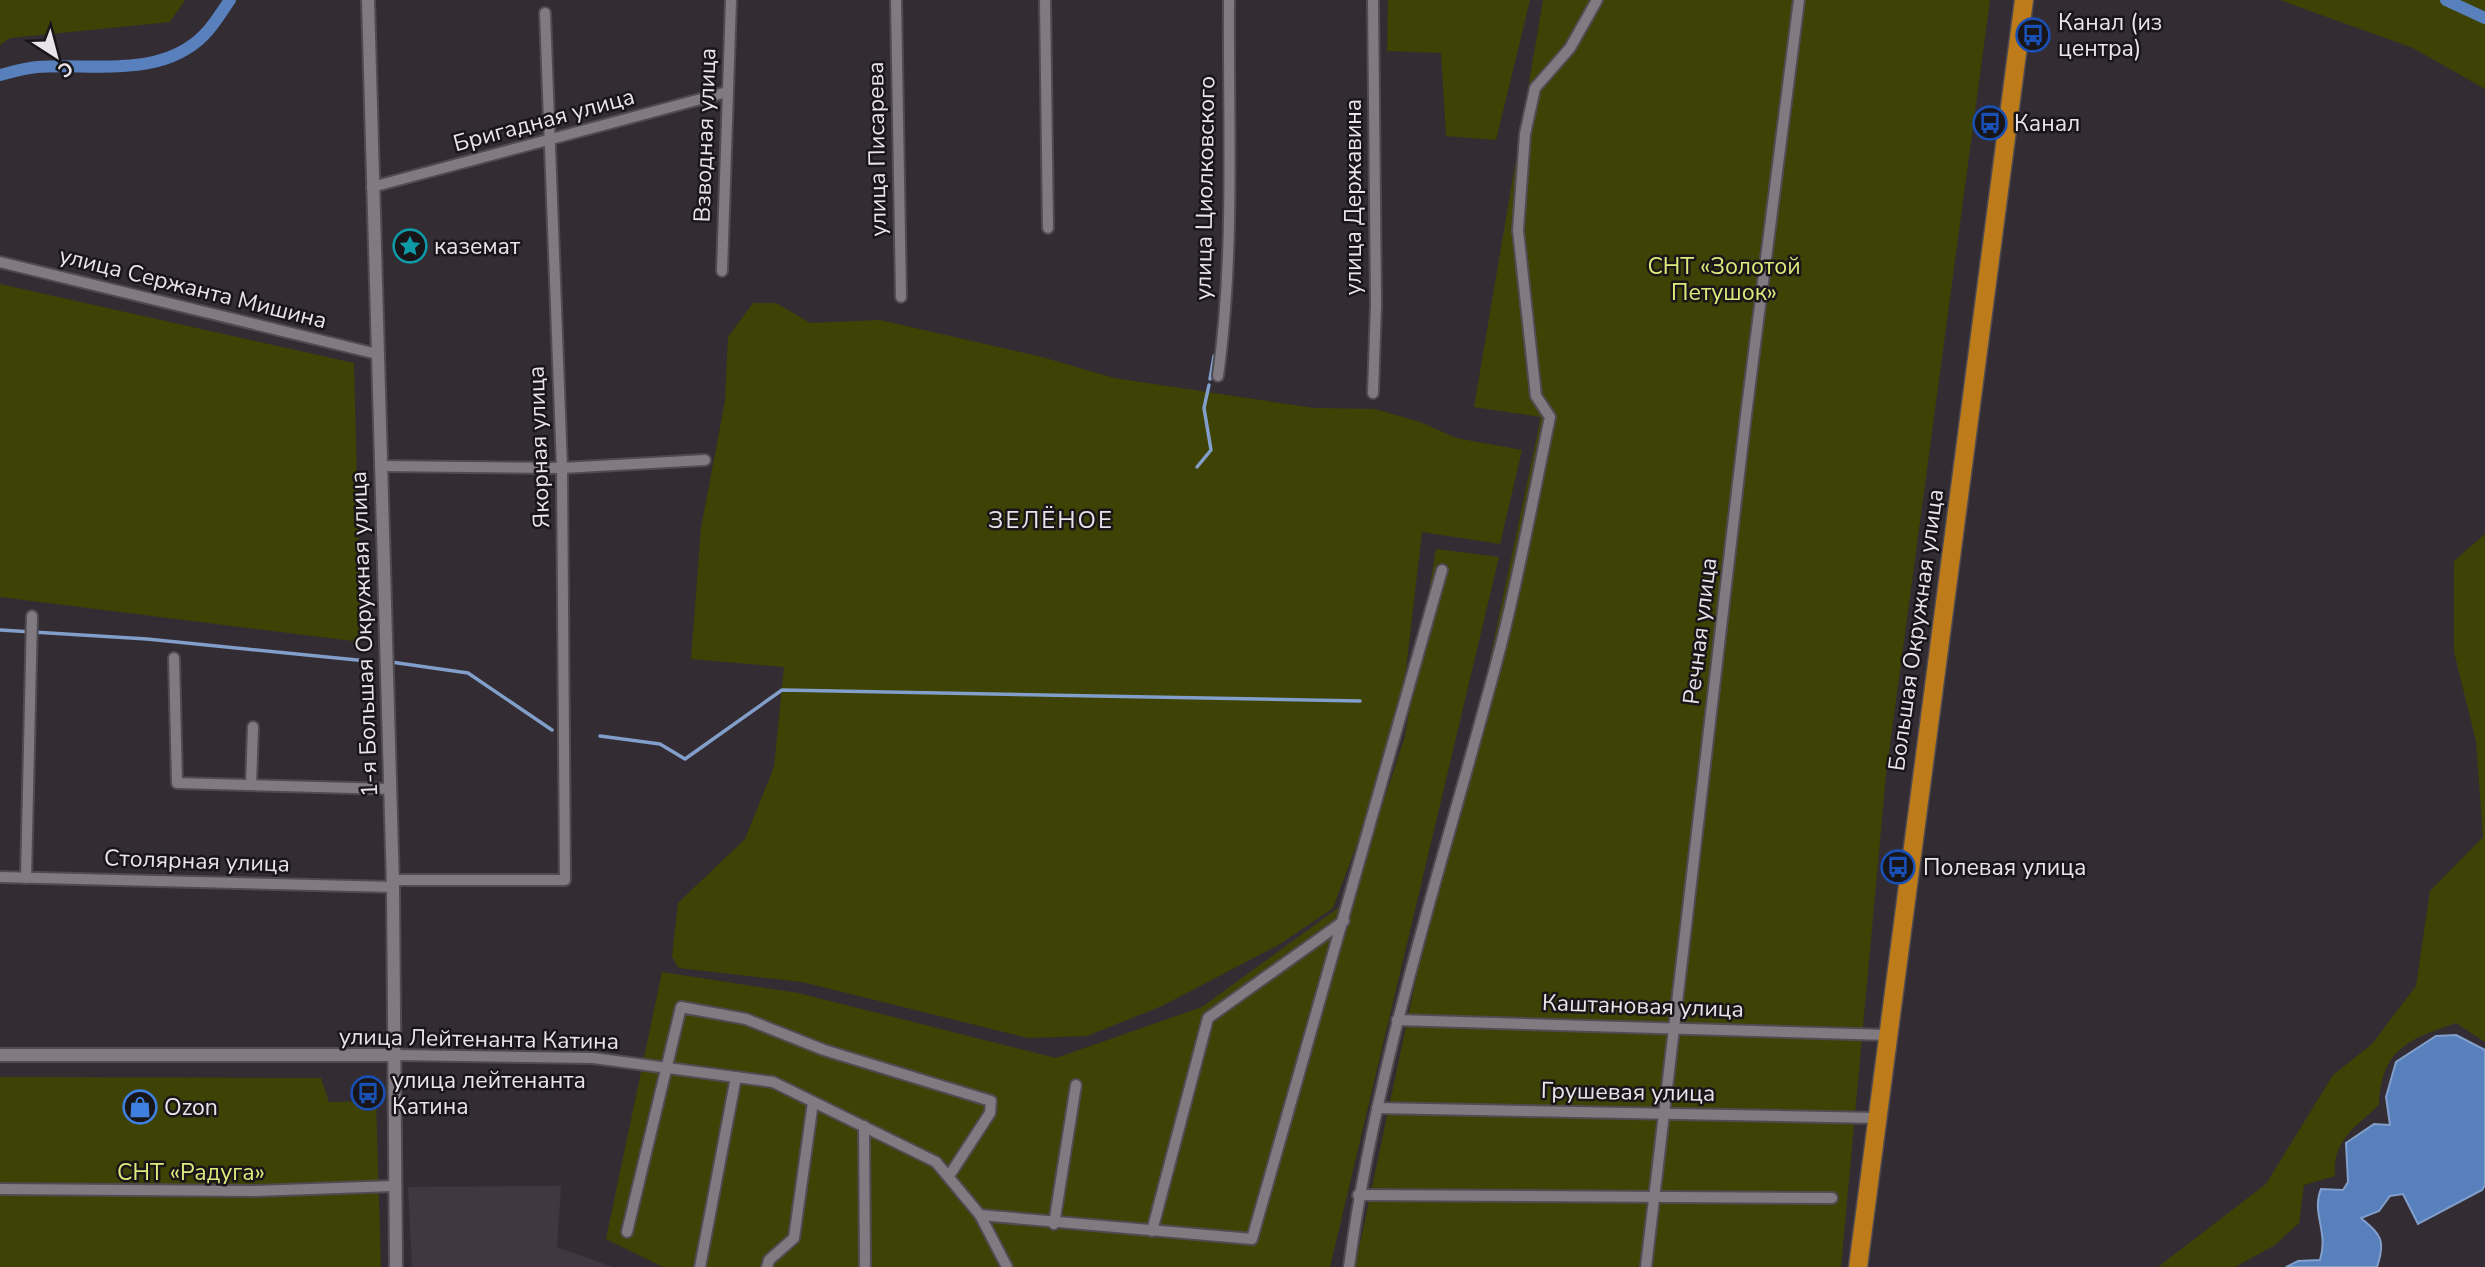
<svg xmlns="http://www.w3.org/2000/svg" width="2485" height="1267" viewBox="0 0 2485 1267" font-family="'Nunito Sans',sans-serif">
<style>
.built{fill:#413740}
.green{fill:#3e4204}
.water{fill:#5780bd;stroke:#829eca;stroke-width:2}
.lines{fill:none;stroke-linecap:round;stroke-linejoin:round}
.stream{stroke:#829eca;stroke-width:3.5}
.canal{stroke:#5780bd;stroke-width:12}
.minor-casing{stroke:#504b50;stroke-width:14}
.tertiary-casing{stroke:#504b50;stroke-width:16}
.trunk-casing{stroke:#504b50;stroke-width:21}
.minor{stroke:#817a80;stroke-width:10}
.tertiary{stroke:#817a80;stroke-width:12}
.trunk{stroke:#bd7b1a;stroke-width:18}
.labels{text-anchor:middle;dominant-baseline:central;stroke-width:5;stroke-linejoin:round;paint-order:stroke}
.poi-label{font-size:23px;fill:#e8e4e8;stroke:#191619;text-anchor:start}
.street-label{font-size:23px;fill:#e8e4e8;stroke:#191619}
.park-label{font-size:23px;fill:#dee87b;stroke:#191619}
.neighbourhood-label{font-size:24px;letter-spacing:2px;fill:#e9e1e8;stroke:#191619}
</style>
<rect width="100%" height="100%" fill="#332d33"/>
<polygon class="built" points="561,1186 557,1247 613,1267 412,1267 408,1187"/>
<g class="green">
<polygon points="0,0 185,0 170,22 10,38 0,45"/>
<polygon points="1388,0 1530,0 1496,140 1446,136 1441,53 1387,51"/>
<polygon points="1543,0 1990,0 1886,775 1841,1267 1355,1267 1443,852 1466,772 1541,417 1474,407"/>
<polygon points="2280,0 2485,0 2485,89 2413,48"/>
<polygon points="0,284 354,363 361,642 0,597"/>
<polygon points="753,303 776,303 810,323 880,320 1042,357 1114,378 1314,408 1375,409 1420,422 1456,438 1522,450 1500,544 1422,532 1406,670 1396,726 1373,801 1333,908 1280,944 1162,1006 1087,1036 1028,1038 802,982 679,968 672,957 678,903 745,839 774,767 784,667 691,659 701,528 725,401 728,337"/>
<path d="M2485 534V1042L2456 1023C2409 1039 2381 1049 2379 1105 2356 1127 2332 1140 2335 1176L2304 1185 2299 1223 2275 1245 2235 1267H2158L2266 1184 2333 1075 2372 1044 2416 986 2430 891 2483 837 2476 741 2454 652V561Z"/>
<polygon points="1436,549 1499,557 1330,1267 663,1267 606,1239 662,972 798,993 1056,1058 1202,1007 1352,898 1405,736"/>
<polygon points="0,1077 321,1078 329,1102 376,1101 381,1267 0,1267"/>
</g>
<path class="water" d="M2456 1035 2485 1050V1185L2482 1190 2418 1224 2403 1194 2390 1196 2379 1211 2361 1218C2381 1235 2386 1240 2377 1267H2286L2298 1261 2320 1260C2329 1232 2311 1213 2321 1189L2343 1190 2348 1182 2346 1143 2374 1124 2390 1125 2386 1097 2396 1062 2436 1036Z"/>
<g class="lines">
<g class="stream">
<polyline points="1210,379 1214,356"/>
<polyline points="1197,467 1211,450 1204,408 1209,385"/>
<polyline points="0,630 147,639 367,661"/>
<polyline points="391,662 468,673 552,730"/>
<polyline points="600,736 660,744 685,759 782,690 1360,701"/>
</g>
<g class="canal">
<polyline points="2446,0 2485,18"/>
<path d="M0 75C12 72 25 68 37 67 92 63 161 79 204 35 214 25 222 11 230 0"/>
</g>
<defs>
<g id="minor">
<polyline points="896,0 901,297"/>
<polyline points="1045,0 1048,228"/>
<polyline points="372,187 727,92"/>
<polyline points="0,262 377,354"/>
<polyline points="722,271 731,0"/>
<path d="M1218 376C1235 253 1228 125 1229 0"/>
<polyline points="1373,393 1376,304 1373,0"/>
<polyline points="380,466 562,468 705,460"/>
<polyline points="174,658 177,783 390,789"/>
<polyline points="251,785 253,727"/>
<polyline points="0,877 393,887"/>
<polyline points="26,878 32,616"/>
<polyline points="392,880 565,880 562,468 545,13"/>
<polyline points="1397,1020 1888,1035"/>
<polyline points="395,1055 593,1058 773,1082 936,1162 980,1215 1007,1267"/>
<polyline points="1377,1108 1878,1118"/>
<polyline points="864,1126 865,1267"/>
<polyline points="0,1189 255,1191 394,1186"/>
<polyline points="1358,1195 1832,1198"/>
<polyline points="980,1215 1252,1239 1442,570"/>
<polyline points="1054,1224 1076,1085"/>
<polyline points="1152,1231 1208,1018 1344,921"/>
<polyline points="627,1232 681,1007 746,1019 824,1050 991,1101 990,1113 949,1176"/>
<polyline points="700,1267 736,1077"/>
<polyline points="767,1267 769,1260 794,1238 813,1102"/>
<path d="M1349 1267C1377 1055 1447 852 1501 645 1520 570 1534 493 1550 417L1536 396 1518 230 1525 134 1535 88 1570 48 1597 0"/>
<polyline points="1646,1267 1746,415 1799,0"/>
</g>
<g id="tertiary">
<polyline points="368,0 393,887 396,1267"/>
<polyline points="0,1055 395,1055"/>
</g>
<polyline id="trunk" points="1858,1267 2024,0"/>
</defs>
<use href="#minor" class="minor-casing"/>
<use href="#tertiary" class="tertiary-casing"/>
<use href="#trunk" class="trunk-casing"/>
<use href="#minor" class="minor"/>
<use href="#tertiary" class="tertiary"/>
<use href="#trunk" class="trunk"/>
</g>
<defs>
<symbol id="bus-ring" viewBox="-11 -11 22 22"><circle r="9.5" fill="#191619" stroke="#1a4fb4" stroke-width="1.5"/><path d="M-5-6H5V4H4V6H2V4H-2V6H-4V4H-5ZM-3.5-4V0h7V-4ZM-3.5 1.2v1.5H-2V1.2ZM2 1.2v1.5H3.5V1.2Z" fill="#1a4fb4"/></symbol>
<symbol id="sight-ring" viewBox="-11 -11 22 22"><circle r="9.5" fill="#191619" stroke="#0f9aa8" stroke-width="1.5"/><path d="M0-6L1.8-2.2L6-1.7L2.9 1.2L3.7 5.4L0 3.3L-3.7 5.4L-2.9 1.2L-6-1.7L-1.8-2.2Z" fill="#0f9aa8"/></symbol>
<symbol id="shop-ring" viewBox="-11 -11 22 22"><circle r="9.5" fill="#191619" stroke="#3f7fe0" stroke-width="1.5"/><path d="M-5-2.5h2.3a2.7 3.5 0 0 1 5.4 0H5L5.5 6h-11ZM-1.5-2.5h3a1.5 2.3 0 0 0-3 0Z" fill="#3f7fe0"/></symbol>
</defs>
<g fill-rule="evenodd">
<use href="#bus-ring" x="2014" y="16" width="38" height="38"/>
<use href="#bus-ring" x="1971" y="104" width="38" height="38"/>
<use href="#sight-ring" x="391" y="227" width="38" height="38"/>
<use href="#bus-ring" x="1879" y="848" width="38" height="38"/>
<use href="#bus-ring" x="349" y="1074" width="38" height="38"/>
<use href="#shop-ring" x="121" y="1088" width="38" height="38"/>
</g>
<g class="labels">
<g class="poi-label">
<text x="2058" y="22">Канал (из<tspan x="2058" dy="26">центра)</tspan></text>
<text x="2014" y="123">Канал</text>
<text x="434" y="246">каземат</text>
<text x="1923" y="867">Полевая улица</text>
<text x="392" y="1080">улица лейтенанта<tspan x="392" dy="26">Катина</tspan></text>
<text x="164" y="1107">Ozon</text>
</g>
<g class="street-label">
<text transform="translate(544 120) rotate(-15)">Бригадная улица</text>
<text transform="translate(705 135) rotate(-88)">Взводная улица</text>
<text transform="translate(877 149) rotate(-91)">улица Писарева</text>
<text transform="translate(1205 188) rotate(-89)">улица Циолковского</text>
<text transform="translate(1353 197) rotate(-90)">улица Державина</text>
<text transform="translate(193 288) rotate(14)">улица Сержанта Мишина</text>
<text transform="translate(539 447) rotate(-92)">Якорная улица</text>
<text transform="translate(1916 630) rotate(-82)">Большая Окружная улица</text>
<text transform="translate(1700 631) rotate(-83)">Речная улица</text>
<text transform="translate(364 634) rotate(-92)">1-я Большая Окружная улица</text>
<text transform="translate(197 861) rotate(2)">Столярная улица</text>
<text transform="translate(1643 1006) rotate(2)">Каштановая улица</text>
<text transform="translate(479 1039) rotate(1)">улица Лейтенанта Катина</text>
<text transform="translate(1628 1092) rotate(1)">Грушевая улица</text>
</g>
<g class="park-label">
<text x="1724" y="266">СНТ «Золотой<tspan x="1724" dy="26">Петушок»</tspan></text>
<text x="191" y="1172">СНТ «Радуга»</text>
</g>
<g class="neighbourhood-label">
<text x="1051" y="520">ЗЕЛЁНОЕ</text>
</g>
</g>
<g transform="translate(56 56) rotate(144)" stroke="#191619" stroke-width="5" paint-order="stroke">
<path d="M0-5L12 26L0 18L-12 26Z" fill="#e8e4e8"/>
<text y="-10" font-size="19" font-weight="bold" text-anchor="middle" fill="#e8e4e8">С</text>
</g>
</svg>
